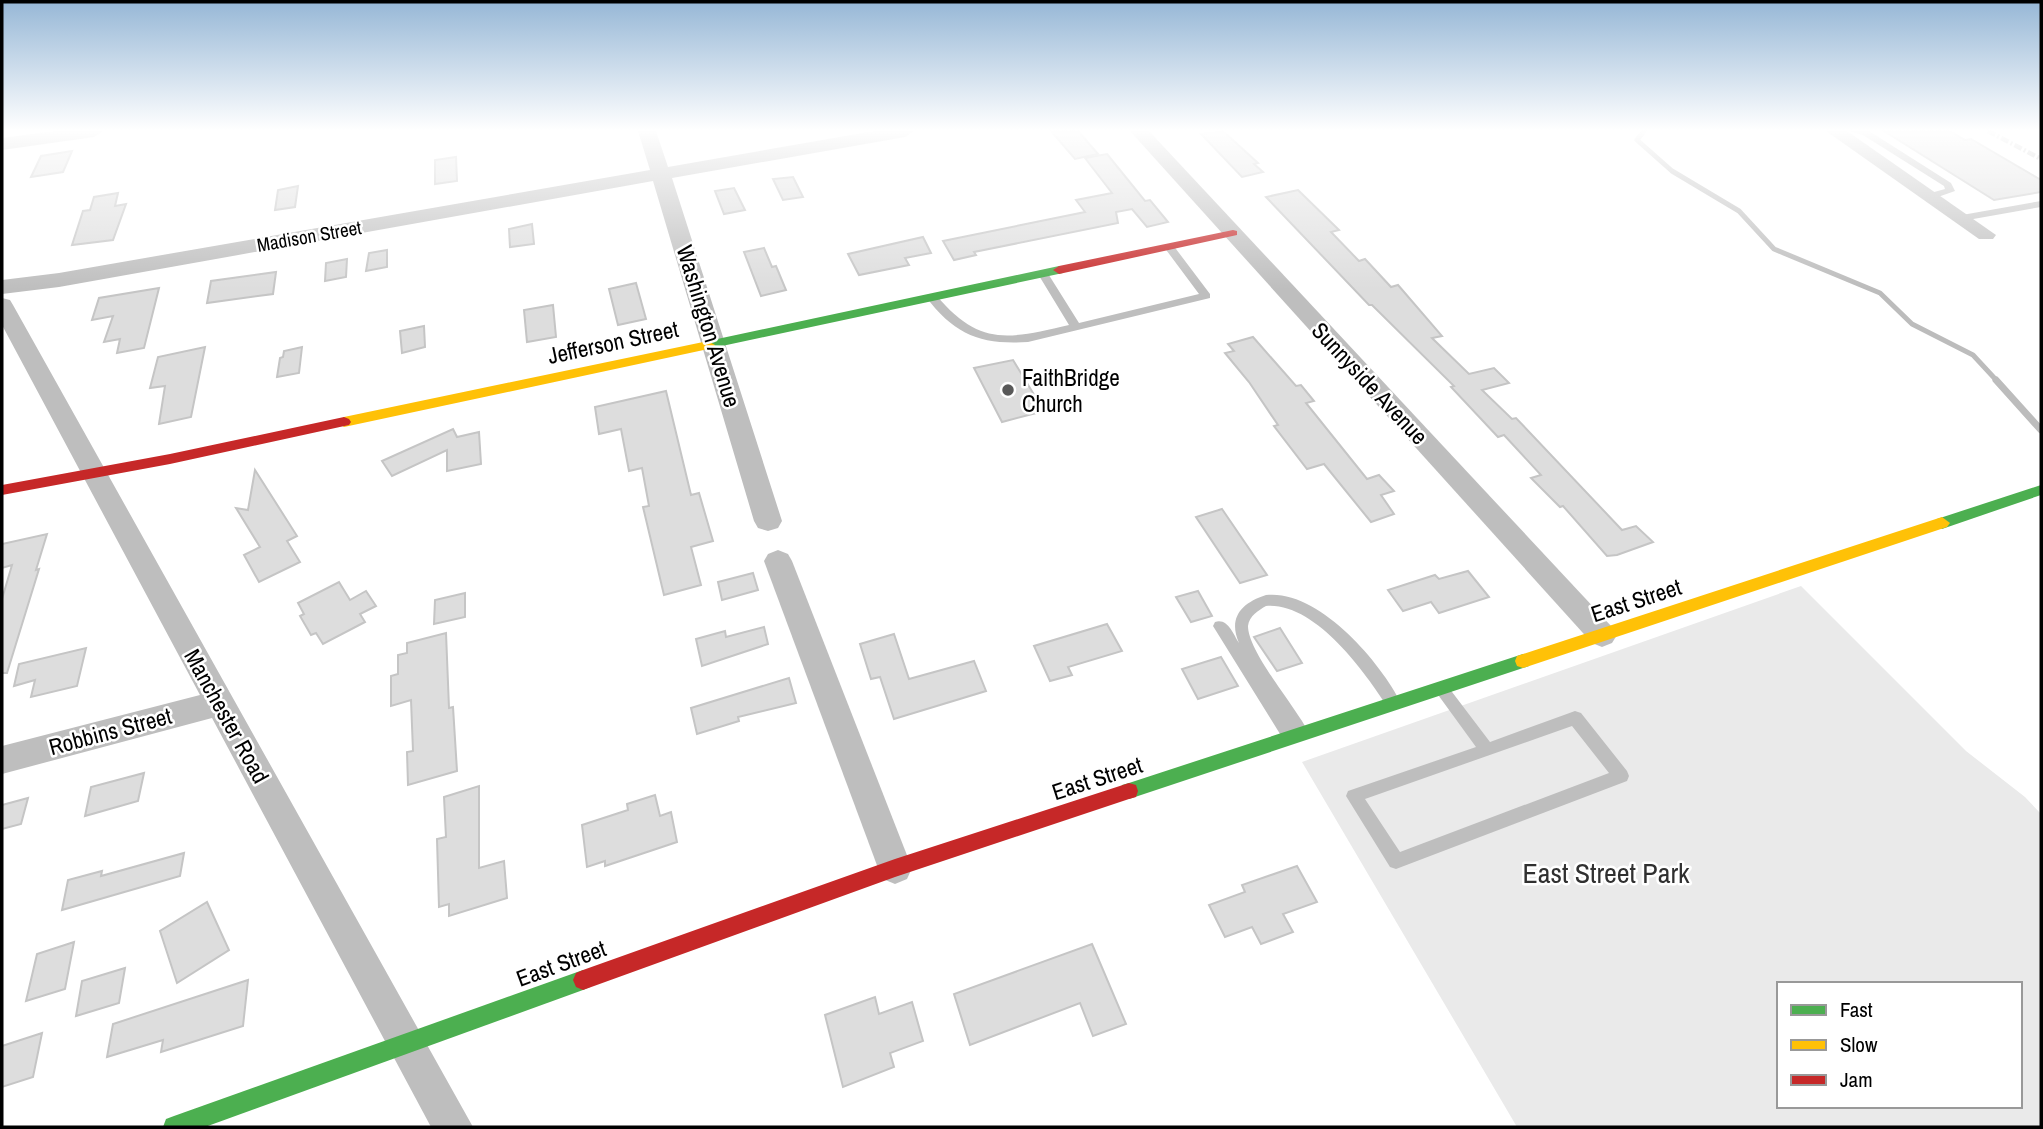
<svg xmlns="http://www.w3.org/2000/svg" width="2043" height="1129" viewBox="0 0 2043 1129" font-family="'Archivo Narrow',sans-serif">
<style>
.green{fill:#eaeaea;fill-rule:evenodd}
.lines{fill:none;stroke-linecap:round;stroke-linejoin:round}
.stream-far1{stroke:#bcbcbc;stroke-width:5}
.stream{stroke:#bcbcbc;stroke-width:7}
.building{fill:#ddd;stroke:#c5c5c5;stroke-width:2}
.lane{fill:#bebebe;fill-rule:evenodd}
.street{fill:#bebebe;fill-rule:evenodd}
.fast{fill:#4caf50;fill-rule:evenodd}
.slow{fill:#ffc107;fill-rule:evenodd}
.jam{fill:#c62828;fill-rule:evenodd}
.rail{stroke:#bdbdbd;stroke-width:4.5;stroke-dasharray:8 2.5 2 2.5;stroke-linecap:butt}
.poi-dot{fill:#595959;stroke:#fff;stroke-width:2.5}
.labels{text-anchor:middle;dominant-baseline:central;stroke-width:5;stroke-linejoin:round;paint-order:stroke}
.far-street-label{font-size:19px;fill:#000;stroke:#fff}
.street-label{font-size:23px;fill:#000;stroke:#fff}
.poi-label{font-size:23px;fill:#000;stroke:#fff;text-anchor:start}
.near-park-label{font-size:28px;fill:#303030;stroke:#fff}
</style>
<rect width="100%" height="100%" fill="#fff"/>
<path class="green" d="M1801 586 1966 751 2025 797 2041 814V1127H1517L1302 762ZM1779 984H2020V1106H1779Z"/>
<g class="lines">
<polyline class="stream-far1" points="1644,131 1637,140 1672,171 1739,211 1774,249 1880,293 1912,324 1973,355 1998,382"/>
<polyline class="stream" points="1996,380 2041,430"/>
</g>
<g class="building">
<polygon points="1051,131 1078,131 1098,154 1075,159"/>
<polygon points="1223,131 1258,163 1254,164 1263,172 1242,177 1201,134"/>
<polygon points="1884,131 1950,131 1965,140 1971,139 2041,180 2041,192 1994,200"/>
<polygon points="72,151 63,172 31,177 41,156"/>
<polygon points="1107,154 1145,201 1150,200 1168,222 1147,227 1132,209 1116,212 1118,223 974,252 976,255 954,260 943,241 1085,212 1076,200 1112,193 1085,158"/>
<polygon points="456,157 457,181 435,184 435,160"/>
<polygon points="793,177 803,197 783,200 773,179"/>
<polygon points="298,186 295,207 275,210 278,190"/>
<polygon points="734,188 745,210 724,214 715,191"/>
<polygon points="1298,190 1339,230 1331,232 1359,261 1365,259 1391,287 1398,285 1442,336 1432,338 1469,374 1494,368 1509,383 1482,390 1512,419 1516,418 1622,530 1636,526 1653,542 1617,555 1607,556 1563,506 1560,507 1531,478 1541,475 1504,435 1498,437 1451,387 1454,386 1372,305 1369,305 1266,197"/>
<polygon points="118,193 115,206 126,204 113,240 72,245 83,211 90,210 94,197"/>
<polygon points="532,224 534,244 510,247 509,229"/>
<polygon points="923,237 931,253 905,258 909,265 859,275 848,254"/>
<polygon points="764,248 772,267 776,266 786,290 761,296 744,252"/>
<polygon points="387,250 387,267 366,271 369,253"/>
<polygon points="347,259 346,277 325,281 326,263"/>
<polygon points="276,272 273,294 207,303 211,281"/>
<polygon points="636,283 646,319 618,325 609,289"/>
<polygon points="159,288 144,348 117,353 120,339 104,342 113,316 92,320 99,298"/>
<polygon points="553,305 556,337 527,342 524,310"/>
<polygon points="424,326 425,347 402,353 400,331"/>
<polygon points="1253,337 1296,386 1301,385 1314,401 1306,403 1367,479 1379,475 1394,491 1381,495 1394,514 1371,522 1324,464 1307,469 1274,426 1278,425 1249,382 1225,353 1234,351 1228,344"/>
<polygon points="205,347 191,417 159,424 165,386 150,388 158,357"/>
<polygon points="302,347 299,373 277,377 280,358 283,357 284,351"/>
<polygon points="1013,360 1044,411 1002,422 974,368"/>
<polygon points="666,391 691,495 699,493 713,541 691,547 701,585 664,595 643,507 649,506 642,468 629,471 621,429 599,434 595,407"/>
<polygon points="453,429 457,437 479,432 481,464 447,471 447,450 392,476 382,461"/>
<polygon points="255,470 297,536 287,541 300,562 259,582 244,555 260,547 236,508 248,510"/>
<polygon points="1222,509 1267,575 1240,583 1196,517"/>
<polygon points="47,534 36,570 39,569 7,673 2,673 2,599 12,565 2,568 2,544"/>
<polygon points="1468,571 1489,597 1439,613 1431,602 1403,611 1388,590 1435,575 1439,579"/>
<polygon points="753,573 758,590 722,600 718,582"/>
<polygon points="339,582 350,600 366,591 376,606 360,614 365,622 323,644 316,633 311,635 300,616 304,614 298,603"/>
<polygon points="1198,591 1212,616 1191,622 1176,597"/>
<polygon points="465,593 465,617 434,624 435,600"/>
<polygon points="1107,624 1122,651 1068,667 1072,675 1050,681 1034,646"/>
<polygon points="764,627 768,644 702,666 696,639 725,631 726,637"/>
<polygon points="1280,628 1302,663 1277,671 1254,637"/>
<polygon points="446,633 449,708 453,707 457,771 408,785 407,752 413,751 411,700 391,706 391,676 398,674 398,655 407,653 407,643"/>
<polygon points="894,634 909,679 974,661 986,691 894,719 880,677 871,679 860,644"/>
<polygon points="86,648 77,686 31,697 35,680 14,686 19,664"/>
<polygon points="1221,657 1238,686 1198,699 1182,669"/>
<polygon points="789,678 796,703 738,717 739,721 697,734 691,708"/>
<polygon points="144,773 138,801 85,816 91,787"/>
<polygon points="479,786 479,868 504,861 507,898 449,916 449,904 439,907 437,839 446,837 444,797"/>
<polygon points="655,795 660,816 671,812 677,842 605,866 605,861 587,867 582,825 628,810 627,804"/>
<polygon points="28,798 21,824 2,829 2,805"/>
<polygon points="184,853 180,876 62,910 68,880 102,871 101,876"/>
<polygon points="1297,866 1317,902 1283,914 1293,932 1261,944 1252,927 1225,937 1209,905 1245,892 1242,885"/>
<polygon points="207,902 229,950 177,983 160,931"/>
<polygon points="74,942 65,989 26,1001 37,954"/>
<polygon points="1092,944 1126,1024 1093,1036 1080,1003 970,1045 954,994"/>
<polygon points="125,968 119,1003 76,1016 82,981"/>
<polygon points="248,980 243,1026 161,1052 163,1040 107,1057 113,1024"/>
<polygon points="875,997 879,1014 912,1002 923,1041 890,1053 894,1067 843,1087 825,1015"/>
<polygon points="42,1033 33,1077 2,1087 2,1046"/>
</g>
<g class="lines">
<g class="lane">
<polygon points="1848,131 1869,131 1951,183 1955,191 1935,198 1927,198 1927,194 1945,189 1944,186 1863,135"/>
<polygon points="2041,201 2041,207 1962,221 1957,218 1962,215"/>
<path d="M1169 244 1173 245 1210 294V298L1028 342C981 345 955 335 926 297L932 294 936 295C980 347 1008 339 1069 325L1038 274 1043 271 1047 272 1079 323 1199 294 1164 247Z"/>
<path d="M1266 595C1318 589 1380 661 1401 703L1398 708 1393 709 1388 708C1365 672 1315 602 1266 606 1259 610 1249 616 1248 626 1248 652 1296 707 1309 733L1307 738 1298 739 1297 742 1291 744 1285 742 1213 626 1215 622C1228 618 1233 634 1239 643 1228 618 1241 603 1266 595Z"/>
<path d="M1441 682 1446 684 1490 742 1575 711 1581 713 1627 771 1629 776 1627 781 1396 869 1390 867 1346 796 1348 791 1476 747 1436 692 1433 688 1436 684ZM1572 726 1609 773 1400 852 1365 799Z"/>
</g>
<g class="street">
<polygon points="55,131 103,131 94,137 2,150 2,138"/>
<polygon points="638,131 656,131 668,167 874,131 914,131 905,137 672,178 782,521 778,528 768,531 758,528 754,521 653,181 59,287 2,294 2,280 59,273 650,170"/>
<polygon points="1130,131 1149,131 1612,627 1617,635 1612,643 1602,647 1592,643"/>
<polygon points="1826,131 1847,131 1996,235 1993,239 1979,239"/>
<polygon points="2,298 10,300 13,305 473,1127 431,1127 212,718 2,774 2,746 200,695 2,325"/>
<polygon points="778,550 788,554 792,561 912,868 907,879 895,884 883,879 878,868 764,561 768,554"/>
</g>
<g class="fast">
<polygon points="1059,266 1065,270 1063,273 708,349 701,345 708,341"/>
<polygon points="2041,485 2041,495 1942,529 1934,523 1937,519"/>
<polygon points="1523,654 1529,656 1531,661 1529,666 1129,799 1122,797 1120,791 1122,785 1129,783"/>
<polygon points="583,970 590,973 593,980 590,987 583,990 205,1127 163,1127 166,1119 174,1116"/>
</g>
<g class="slow">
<polygon points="708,341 715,345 713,348 344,427 337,422 344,417"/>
<polygon points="1942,517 1950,523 1947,527 1523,668 1517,666 1515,661 1517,656 1523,654"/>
</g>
<g class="jam">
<polygon points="1233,230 1237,231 1237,235 1059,274 1053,270 1059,266"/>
<polygon points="344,417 349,419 351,422 349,425 170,464 2,495 2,485 170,454"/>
<polygon points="1129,783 1136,785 1138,791 1136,797 1129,799 895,877 583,990 576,987 573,980 576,973 583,970 895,859"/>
</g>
<polyline class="rail" points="1988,131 2041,159"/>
</g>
<linearGradient id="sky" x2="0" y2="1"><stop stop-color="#96b7d6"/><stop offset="0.45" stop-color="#fff"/><stop offset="1" stop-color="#fff" stop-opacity="0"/></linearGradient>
<rect width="2043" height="289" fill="url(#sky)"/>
<circle class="poi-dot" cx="1008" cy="390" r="7"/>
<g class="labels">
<g class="far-street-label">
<text transform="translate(309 236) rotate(-10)">Madison Street</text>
</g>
<g class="street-label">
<text transform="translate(709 326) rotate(73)">Washington Avenue</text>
<text transform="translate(613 342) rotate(-12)">Jefferson Street</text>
<text transform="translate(1370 383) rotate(47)">Sunnyside Avenue</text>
<text transform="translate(1636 600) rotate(-18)">East Street</text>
<text transform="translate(227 716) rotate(61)">Manchester Road</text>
<text transform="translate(110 731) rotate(-15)">Robbins Street</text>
<text transform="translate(1097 778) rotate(-18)">East Street</text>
<text transform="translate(561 963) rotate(-20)">East Street</text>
</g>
<g class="poi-label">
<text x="1022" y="377">FaithBridge<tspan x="1022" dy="26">Church</tspan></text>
</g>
<g class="near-park-label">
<text x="1606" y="873">East Street Park</text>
</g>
</g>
<rect width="2043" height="1129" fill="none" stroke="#000000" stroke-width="7"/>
<rect x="1777" y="982" width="245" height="126" fill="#ffffff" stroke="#999999" stroke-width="2"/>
<rect x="1791" y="1005" width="35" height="10" fill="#4caf50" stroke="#999999" stroke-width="2"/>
<text x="1840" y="1017" font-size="21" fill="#000000">Fast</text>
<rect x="1791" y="1040" width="35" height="10" fill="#ffc107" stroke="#999999" stroke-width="2"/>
<text x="1840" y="1052" font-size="21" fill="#000000">Slow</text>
<rect x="1791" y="1075" width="35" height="10" fill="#c62828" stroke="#999999" stroke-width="2"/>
<text x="1840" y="1087" font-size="21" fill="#000000">Jam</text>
</svg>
